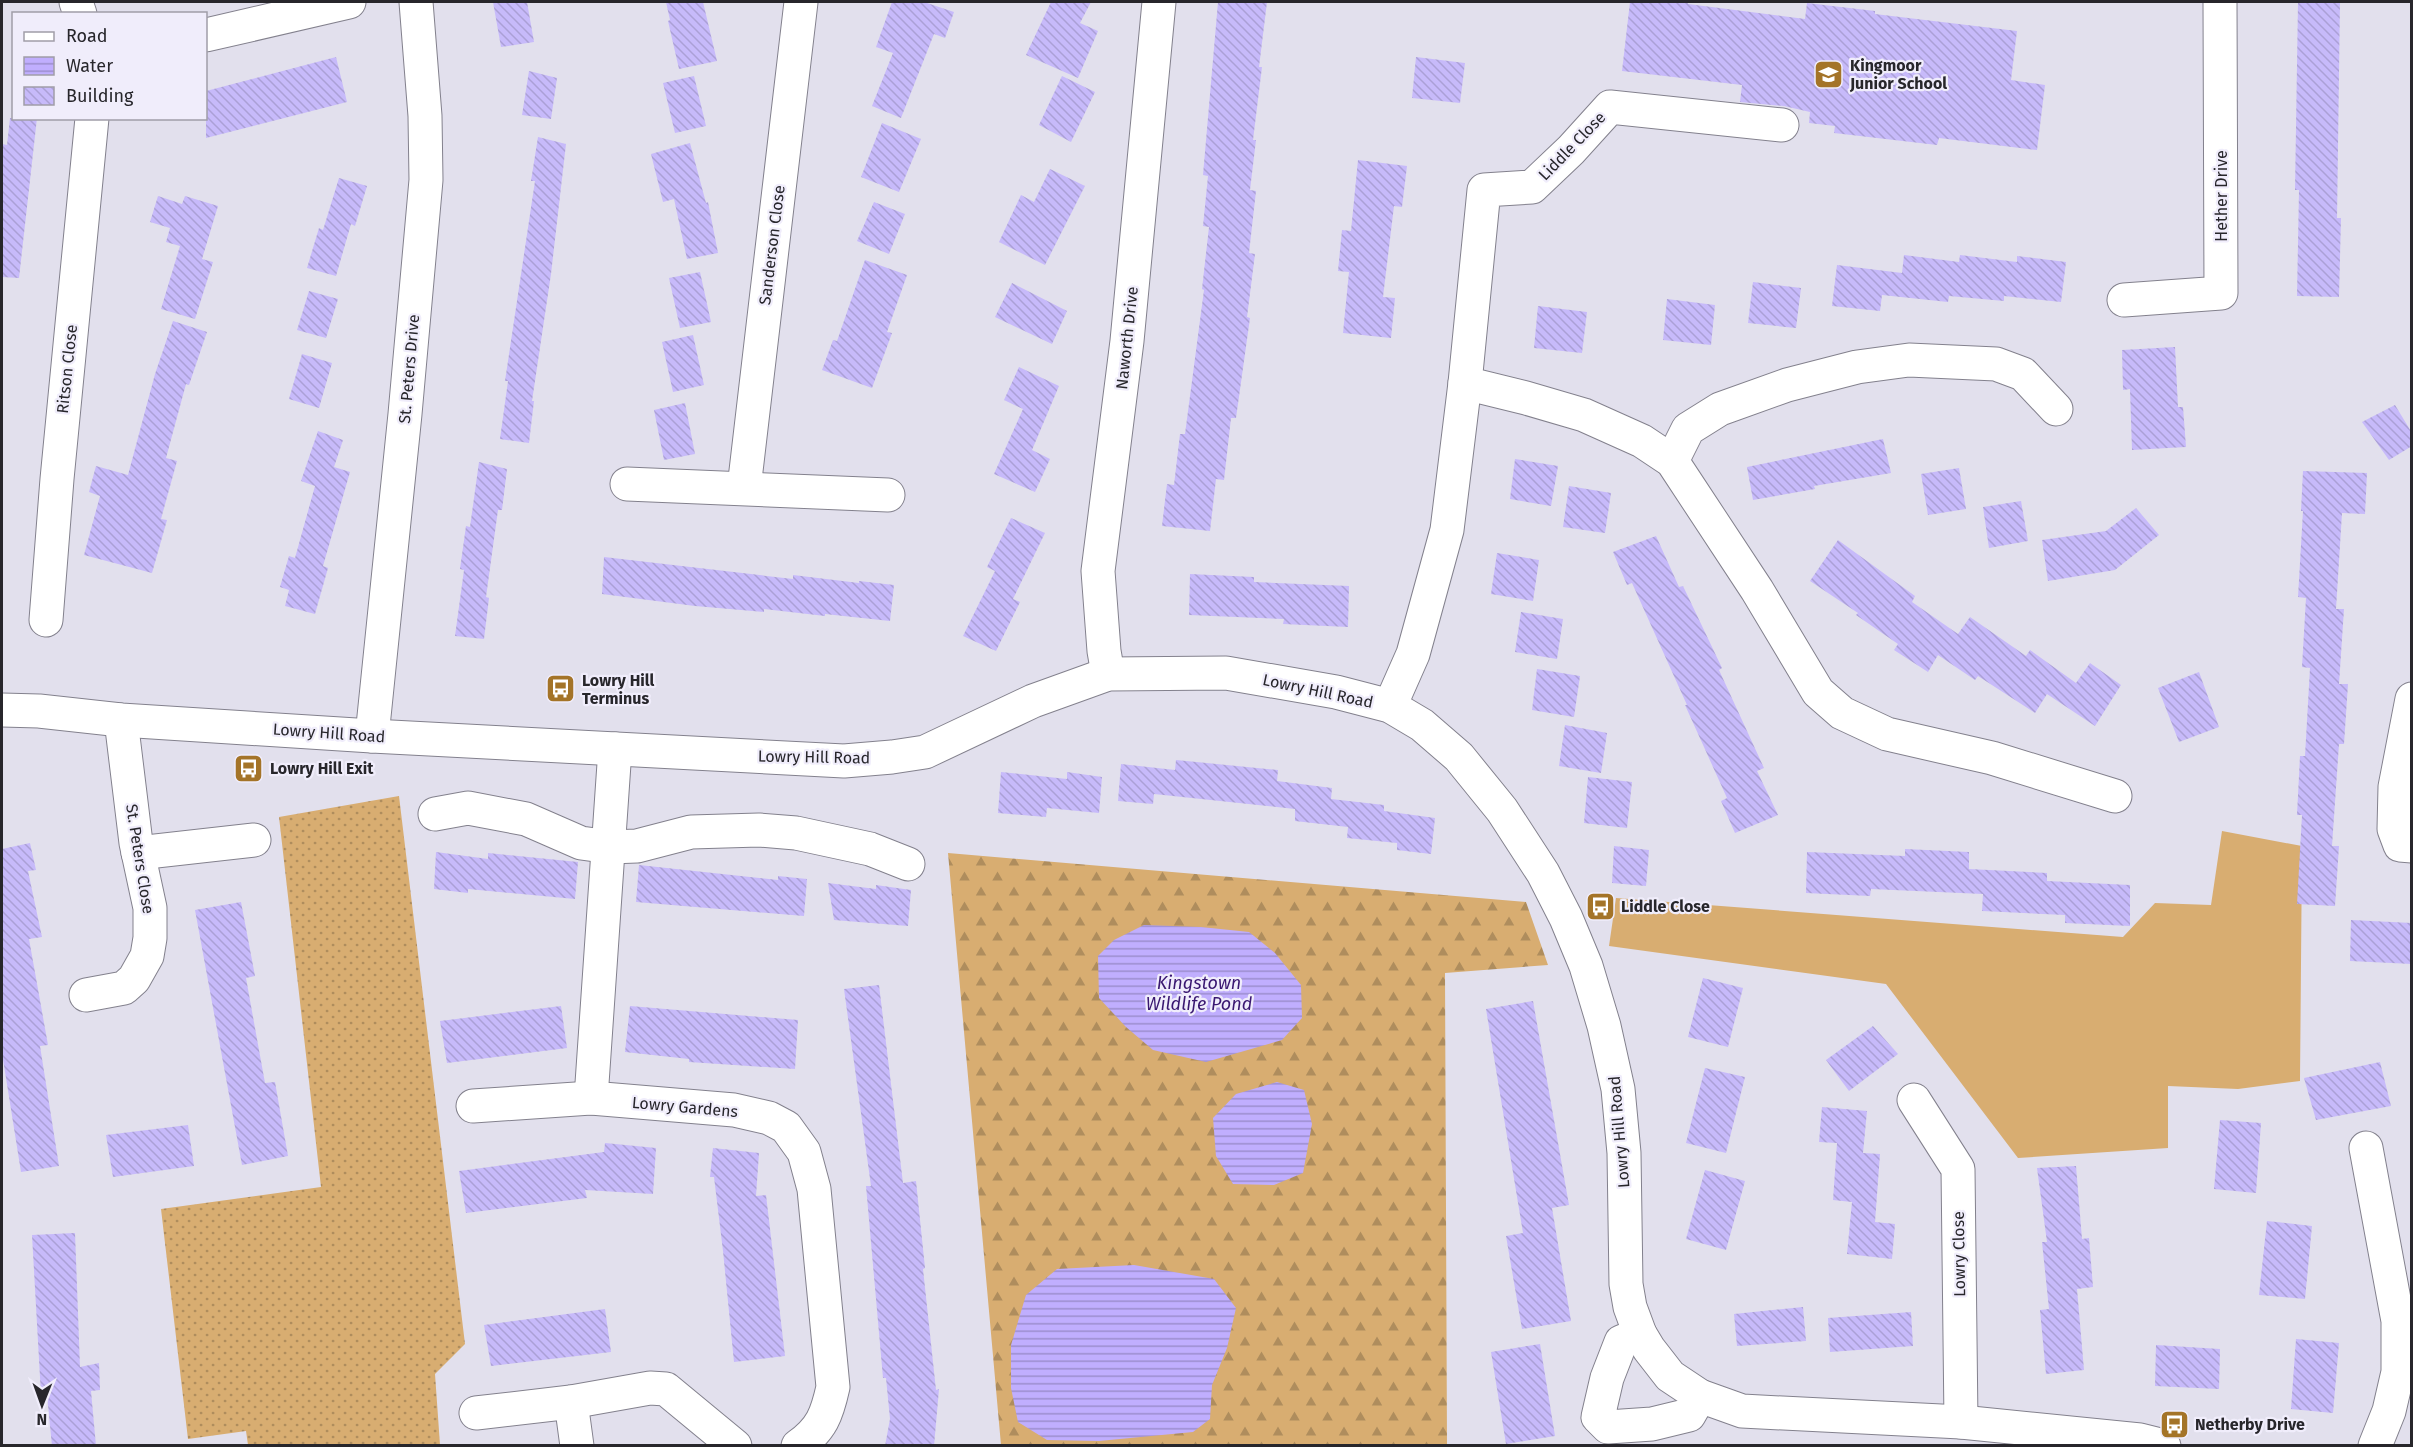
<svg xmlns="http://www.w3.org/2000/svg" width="2413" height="1447" viewBox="0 0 2413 1447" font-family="'Fira Sans',sans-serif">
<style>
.grass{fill:#d8ad71}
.forest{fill:url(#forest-firs)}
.garden{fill:url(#garden-dots)}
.water{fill:url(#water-rules)}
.building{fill:url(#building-back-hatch)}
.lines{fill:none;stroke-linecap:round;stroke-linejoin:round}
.minor-casing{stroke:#83818d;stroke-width:35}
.minor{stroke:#fff;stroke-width:33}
.labels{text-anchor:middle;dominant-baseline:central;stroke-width:4.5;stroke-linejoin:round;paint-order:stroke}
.poi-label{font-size:16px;font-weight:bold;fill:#27262b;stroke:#f0edfb;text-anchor:start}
.street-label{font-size:16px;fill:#27262b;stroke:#f0edfb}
.water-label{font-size:18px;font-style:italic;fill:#391771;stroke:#f0edfb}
</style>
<defs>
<pattern id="forest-firs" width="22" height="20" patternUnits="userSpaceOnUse" patternTransform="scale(1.5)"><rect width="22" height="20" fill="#d8ad71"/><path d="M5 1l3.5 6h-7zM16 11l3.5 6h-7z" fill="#af8d5d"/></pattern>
<pattern id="garden-dots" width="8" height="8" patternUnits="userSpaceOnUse" patternTransform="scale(1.5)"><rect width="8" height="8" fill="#d8ad71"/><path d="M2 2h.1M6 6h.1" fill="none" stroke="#af8d5d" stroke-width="1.8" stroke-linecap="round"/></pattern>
<pattern id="water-rules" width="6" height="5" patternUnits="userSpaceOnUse" patternTransform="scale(1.5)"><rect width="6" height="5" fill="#c0aefe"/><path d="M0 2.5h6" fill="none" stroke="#9c8dce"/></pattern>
<pattern id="building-back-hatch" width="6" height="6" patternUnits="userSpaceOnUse" patternTransform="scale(1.5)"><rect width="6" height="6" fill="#c7bafa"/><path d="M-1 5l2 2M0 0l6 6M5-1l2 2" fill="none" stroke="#aba0d6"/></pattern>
</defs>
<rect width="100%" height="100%" fill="#e2e0ed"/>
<polygon class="grass" points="2222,831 2302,846 2300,1081 2238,1089 2168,1086 2168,1148 2018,1158 1886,984 1609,946 1616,898 2123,937 2155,903 2211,905"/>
<polygon class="forest" points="948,853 1526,902 1548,965 1445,973 1447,1445 1001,1445"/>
<polygon class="garden" points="399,796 465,1344 435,1374 440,1445 248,1445 246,1431 188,1439 161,1209 321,1187 279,817"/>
<g class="water">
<polygon points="1144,925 1201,927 1249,932 1275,953 1301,985 1302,1018 1282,1040 1206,1062 1153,1050 1126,1027 1099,998 1098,956 1114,940"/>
<polygon points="1277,1082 1304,1090 1312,1124 1303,1173 1274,1185 1233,1184 1216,1156 1213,1118 1236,1094"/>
<polygon points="1134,1265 1214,1279 1236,1308 1227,1348 1212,1385 1210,1419 1193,1432 1099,1441 1047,1440 1018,1422 1011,1388 1011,1345 1026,1295 1057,1269"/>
</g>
<g class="building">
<polygon points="493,2 527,2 534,42 501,47"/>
<polygon points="666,2 703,2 717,61 679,69 668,21 670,20"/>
<polygon points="892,2 924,2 954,12 945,38 934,34 901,118 872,106 893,53 876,47"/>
<polygon points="1051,2 1091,2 1080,23 1098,31 1078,78 1026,55"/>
<polygon points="1218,2 1267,2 1259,67 1262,67 1253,140 1256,140 1250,190 1256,191 1249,253 1255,254 1247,317 1250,318 1236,418 1231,418 1224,480 1216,479 1210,531 1162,526 1167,484 1174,485 1180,434 1185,434 1204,290 1202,289 1209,227 1203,226 1208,176 1203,175"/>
<polygon points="1630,2 1688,2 1688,4 1805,19 1807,3 1875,11 1875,14 2017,31 2011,80 2045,85 2037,150 1939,138 1937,145 1834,133 1835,126 1809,123 1810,112 1784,106 1740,102 1742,85 1622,71"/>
<polygon points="2298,2 2340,2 2337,218 2341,218 2339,297 2297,296 2299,190 2295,190"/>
<polygon points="336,57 347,102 206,138 206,91"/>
<polygon points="1416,57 1465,63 1460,103 1412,98"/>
<polygon points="529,71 557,78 551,119 522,115"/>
<polygon points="694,76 706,126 675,133 663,83"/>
<polygon points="1062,76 1095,92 1071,142 1039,125"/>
<polygon points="10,118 37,118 19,278 2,277 2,144 7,145"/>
<polygon points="882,123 921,139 899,192 861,177"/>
<polygon points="538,137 566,144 551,274 532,401 534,401 529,443 500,439 508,381 505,381 535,181 531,181"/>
<polygon points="690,143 706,203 708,202 718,253 687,259 674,199 663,202 651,154"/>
<polygon points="1358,160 1407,166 1402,207 1394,206 1383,297 1395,298 1391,338 1343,333 1349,272 1338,271 1342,230 1351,231"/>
<polygon points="1050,169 1085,186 1045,265 999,242 1021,195 1034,202"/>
<polygon points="339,178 367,186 355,226 351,224 336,276 307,268 319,228 323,230"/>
<polygon points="158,196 182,204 185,196 218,206 202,259 213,262 195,319 161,309 180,246 166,242 170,228 150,222"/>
<polygon points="874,202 905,214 889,254 857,241"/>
<polygon points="1904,255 1959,262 1960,255 2017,262 2017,256 2066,262 2061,302 2004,296 2004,301 1949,296 1948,302 1882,295 1880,311 1832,306 1837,265 1902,273"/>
<polygon points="865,260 907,275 887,332 892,333 872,388 822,370 833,340 837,341"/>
<polygon points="700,272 711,322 680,328 669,278"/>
<polygon points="1753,282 1801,288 1796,328 1748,323"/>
<polygon points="1012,283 1067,311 1052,344 995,317"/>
<polygon points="309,291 338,299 326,338 297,330"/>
<polygon points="1667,299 1715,305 1711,345 1663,340"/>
<polygon points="1538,306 1587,312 1582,353 1534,348"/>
<polygon points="173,321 207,332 189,385 186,384 166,458 177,461 161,519 167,520 152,573 84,555 100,496 89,492 96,466 128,475 155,374"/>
<polygon points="693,335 704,385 673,392 662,342"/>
<polygon points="2175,347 2178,407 2183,407 2186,447 2132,450 2130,389 2123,390 2122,350"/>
<polygon points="302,354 332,363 319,408 289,399"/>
<polygon points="1019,367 1059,386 1032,450 1050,459 1035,492 994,474 1023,409 1004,400"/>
<polygon points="685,403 695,454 664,460 654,410"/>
<polygon points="2395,405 2412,433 2412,446 2389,460 2362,422"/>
<polygon points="318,431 343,440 334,467 350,472 323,566 328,568 315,614 285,606 289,590 280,587 289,556 295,558 315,486 301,481"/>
<polygon points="1883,439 1891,473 1814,486 1815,489 1753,500 1747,467"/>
<polygon points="1515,459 1558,466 1551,506 1510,499"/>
<polygon points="479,462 507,469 502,510 498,510 486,597 489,598 484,639 455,636 464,570 460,569 466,526 470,527"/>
<polygon points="1959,468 1966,509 1928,515 1921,474"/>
<polygon points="2303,471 2367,473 2365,514 2342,513 2336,609 2344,609 2339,684 2348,684 2344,744 2339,744 2332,846 2339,846 2335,906 2297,904 2302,815 2297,815 2300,756 2305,756 2310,668 2302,667 2306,598 2298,597 2303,511 2301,511"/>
<polygon points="1569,486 1611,493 1605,533 1563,527"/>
<polygon points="2021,501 2028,541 1989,548 1983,507"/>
<polygon points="2136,508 2159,535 2115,570 2048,581 2042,540 2106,531"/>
<polygon points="1011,518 1045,533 1013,599 1020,602 996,651 963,636 995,571 987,567"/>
<polygon points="1656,536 1679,587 1683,586 1722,668 1719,670 1764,768 1757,771 1778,815 1735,833 1721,801 1727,798 1685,705 1687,705 1632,583 1627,585 1613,552"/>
<polygon points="1838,540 1915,596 1912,602 1958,634 1970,617 2026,656 2030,650 2076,683 2090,663 2121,685 2095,726 2047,694 2035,713 1978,676 1975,680 1938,655 1928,672 1894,650 1898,644 1856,615 1858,613 1810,581"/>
<polygon points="1497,553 1539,560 1533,601 1491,594"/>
<polygon points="604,557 793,579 793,575 859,583 859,581 894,585 890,621 825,614 825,616 764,609 764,612 695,606 602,594"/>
<polygon points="1190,574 1254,577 1254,582 1349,586 1348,627 1283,624 1284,619 1189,615"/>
<polygon points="1521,612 1563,619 1557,659 1515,652"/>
<polygon points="1537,669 1580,676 1574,717 1532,710"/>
<polygon points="2199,672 2219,727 2179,742 2158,688"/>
<polygon points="1565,725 1607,733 1601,773 1559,766"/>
<polygon points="1176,760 1278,770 1277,781 1332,788 1331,799 1384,805 1384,811 1435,818 1431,854 1397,850 1397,843 1347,838 1348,827 1295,821 1295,809 1154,794 1153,804 1118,801 1121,764 1175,770"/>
<polygon points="1001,772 1067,779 1067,772 1102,777 1099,813 1047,808 1046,817 998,813"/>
<polygon points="1588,777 1632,782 1627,828 1584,823"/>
<polygon points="30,843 36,870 28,871 42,937 29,939 48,1045 40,1046 59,1166 21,1172 2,1053 2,849"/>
<polygon points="1614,846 1649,850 1646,886 1612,883"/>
<polygon points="1905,849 1969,852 1969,869 2047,873 2047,881 2130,885 2130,926 2065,923 2065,915 1982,911 1983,894 1871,889 1870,896 1806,893 1807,852 1905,856"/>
<polygon points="436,852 488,859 488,853 578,862 575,899 468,889 468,893 434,889"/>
<polygon points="639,865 778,880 778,876 807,879 804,916 636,902"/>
<polygon points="828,883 876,889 876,885 911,890 908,926 834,920"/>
<polygon points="241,902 255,976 246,978 255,1028 265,1083 275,1082 288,1156 242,1165 195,910"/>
<polygon points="2351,920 2412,923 2412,964 2350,961"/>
<polygon points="1703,978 1743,988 1728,1047 1688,1037"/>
<polygon points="879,985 903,1183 916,1181 925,1268 923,1269 936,1390 939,1389 934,1446 885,1446 890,1419 886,1378 883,1378 866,1186 871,1186 844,989"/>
<polygon points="1533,1001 1569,1205 1552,1208 1571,1321 1522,1329 1506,1236 1523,1233 1486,1009"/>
<polygon points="561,1006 567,1048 447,1063 440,1021"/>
<polygon points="630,1006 798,1020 795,1069 689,1062 689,1059 625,1052"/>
<polygon points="1873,1026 1898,1054 1849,1091 1826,1060"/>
<polygon points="2380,1062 2391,1106 2316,1120 2304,1078"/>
<polygon points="1705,1068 1745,1077 1726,1153 1686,1143"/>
<polygon points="1822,1107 1867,1111 1863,1153 1880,1154 1875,1222 1895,1224 1892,1259 1847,1254 1852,1202 1833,1200 1837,1143 1819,1142"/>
<polygon points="2220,1120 2261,1123 2256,1193 2214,1189"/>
<polygon points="188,1125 194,1166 113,1177 106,1135"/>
<polygon points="605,1143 656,1148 653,1194 585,1190 587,1198 466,1213 459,1171 604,1152"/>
<polygon points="713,1148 759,1153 756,1196 766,1195 785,1356 734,1362 723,1251 714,1177 710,1177"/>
<polygon points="2076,1166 2082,1239 2089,1238 2093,1287 2077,1289 2084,1370 2046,1374 2040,1310 2049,1309 2042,1242 2047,1242 2037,1168"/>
<polygon points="1705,1170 1745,1181 1726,1250 1686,1239"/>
<polygon points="2267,1221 2312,1226 2305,1299 2259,1295"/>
<polygon points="75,1233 80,1367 99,1363 100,1390 91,1391 96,1446 52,1446 47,1395 41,1395 32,1235"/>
<polygon points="1803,1307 1806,1341 1737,1346 1734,1314"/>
<polygon points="605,1309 611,1352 491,1366 484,1325"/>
<polygon points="1911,1312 1913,1346 1830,1352 1828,1318"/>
<polygon points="2296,1339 2339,1343 2333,1413 2291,1409"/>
<polygon points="1540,1344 1555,1436 1506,1444 1491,1352"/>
<polygon points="2156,1345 2220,1349 2219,1389 2155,1386"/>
</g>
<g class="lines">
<defs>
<g id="minor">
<polyline points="76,2 80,14"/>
<polyline points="206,35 349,2"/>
<polyline points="2124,300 2221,293 2220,2"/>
<polyline points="1465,383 1526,398 1584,415 1642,441 1672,461 1757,590 1818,692 1842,713 1887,734 1992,758 2115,796"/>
<polyline points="1672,461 1688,429 1720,409 1787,385 1857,367 1909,360 1996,364 2023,374 2056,409"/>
<polyline points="627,484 888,495"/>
<polyline points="744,488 801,2"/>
<polyline points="46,620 57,479 92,118"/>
<polyline points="1108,674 1104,651 1098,571 1127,341 1159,2"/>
<polyline points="2412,699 2395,787 2394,829 2400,845 2412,846"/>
<polyline points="1390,706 1413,654 1447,530 1465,383 1484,190 1532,187 1571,150 1610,107 1782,125"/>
<polyline points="2,710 39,711 121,720 372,736 844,761 892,757 925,752 1033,701 1108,674 1226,673 1336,692 1390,706 1422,725 1459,757 1502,810 1543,873 1566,918 1586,966 1604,1026 1618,1089 1624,1153 1626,1284 1630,1307 1640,1334 1649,1349 1670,1376 1700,1396 1742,1411 1961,1422 2140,1440 2164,1446"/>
<polyline points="372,736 405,414 426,180 425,116 416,2"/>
<path d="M615 749 591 1098 734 1110 769 1118 786 1127 804 1152 814 1189 833 1387C827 1414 822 1429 798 1446"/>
<polyline points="435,814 468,808 526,819 581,843 610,847 637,846 691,832 759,830 796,833 870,849 908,864"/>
<polyline points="138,853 254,840"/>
<polyline points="86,995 124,988 134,979 147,956 150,938 150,908 136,843 121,720"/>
<polyline points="1914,1100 1958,1169 1961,1422"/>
<polyline points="473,1106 591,1098"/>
<polyline points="2366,1148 2398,1321 2398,1372 2389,1411 2375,1446"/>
<polyline points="1640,1334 1621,1342 1607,1378 1598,1417 1608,1427 1652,1424 1689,1415 1700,1396"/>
<polyline points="571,1402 577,1446"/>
<polyline points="476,1413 571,1402 650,1388 666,1389 735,1446"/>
</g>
</defs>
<use href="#minor" class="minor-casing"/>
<use href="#minor" class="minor"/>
</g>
<defs>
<symbol id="school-square" viewBox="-11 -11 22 22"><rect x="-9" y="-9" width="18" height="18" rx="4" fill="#a47428" stroke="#f0edfb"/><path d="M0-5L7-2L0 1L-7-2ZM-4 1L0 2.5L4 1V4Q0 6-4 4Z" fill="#fff"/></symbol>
<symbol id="bus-square" viewBox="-11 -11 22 22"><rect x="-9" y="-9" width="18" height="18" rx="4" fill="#a47428" stroke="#f0edfb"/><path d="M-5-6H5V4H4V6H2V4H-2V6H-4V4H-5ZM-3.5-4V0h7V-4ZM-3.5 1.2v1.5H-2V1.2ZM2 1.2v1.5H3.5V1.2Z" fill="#fff"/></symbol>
</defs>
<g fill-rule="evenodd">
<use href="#school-square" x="1812" y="58" width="33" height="33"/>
<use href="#bus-square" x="544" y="672" width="33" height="33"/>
<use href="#bus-square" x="232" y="752" width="33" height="33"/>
<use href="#bus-square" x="1584" y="890" width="33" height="33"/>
<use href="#bus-square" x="2158" y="1408" width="33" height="33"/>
</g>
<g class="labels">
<g class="poi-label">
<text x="1850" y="65">Kingmoor<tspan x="1850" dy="18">Junior School</tspan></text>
<text x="582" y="680">Lowry Hill<tspan x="582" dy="18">Terminus</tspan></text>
<text x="270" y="768">Lowry Hill Exit</text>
<text x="1621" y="906">Liddle Close</text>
<text x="2195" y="1424">Netherby Drive</text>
</g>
<g class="street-label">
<text transform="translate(1572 146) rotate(-46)">Liddle Close</text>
<text transform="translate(2221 196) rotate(-90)">Hether Drive</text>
<text transform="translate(772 245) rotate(-83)">Sanderson Close</text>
<text transform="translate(1127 338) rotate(-84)">Naworth Drive</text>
<text transform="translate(67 369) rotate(-84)">Ritson Close</text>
<text transform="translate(409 369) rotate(-85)">St. Peters Drive</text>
<text transform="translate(1318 691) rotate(12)">Lowry Hill Road</text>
<text transform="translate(329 733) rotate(4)">Lowry Hill Road</text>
<text transform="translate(814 757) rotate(1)">Lowry Hill Road</text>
<text transform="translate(140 859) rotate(81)">St. Peters Close</text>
<text transform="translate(685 1107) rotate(5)">Lowry Gardens</text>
<text transform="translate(1619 1132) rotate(-95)">Lowry Hill Road</text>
<text transform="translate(1959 1254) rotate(-91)">Lowry Close</text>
</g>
<g class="water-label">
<text x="1199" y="983">Kingstown<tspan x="1199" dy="21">Wildlife Pond</tspan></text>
</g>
</g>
<rect width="2413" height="1447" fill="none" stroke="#27262b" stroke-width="6"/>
<rect x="12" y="12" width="195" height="108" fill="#f0edfb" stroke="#a09da8" stroke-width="1.5"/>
<rect x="24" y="32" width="30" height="9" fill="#ffffff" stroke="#a09da8" stroke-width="1.5"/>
<text x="66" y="42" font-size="18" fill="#27262b">Road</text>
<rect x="24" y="57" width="30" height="18" fill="url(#water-rules)" stroke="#a09da8" stroke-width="1.5"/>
<text x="66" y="72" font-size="18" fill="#27262b">Water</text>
<rect x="24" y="87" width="30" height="18" fill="url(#building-back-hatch)" stroke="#a09da8" stroke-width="1.5"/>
<text x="66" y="102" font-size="18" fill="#27262b">Building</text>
<g transform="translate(42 1405) rotate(181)" stroke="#f0edfb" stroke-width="4.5" paint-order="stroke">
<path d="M0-4.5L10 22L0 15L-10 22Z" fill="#27262b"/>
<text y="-9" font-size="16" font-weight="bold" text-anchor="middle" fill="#27262b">N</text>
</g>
</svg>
